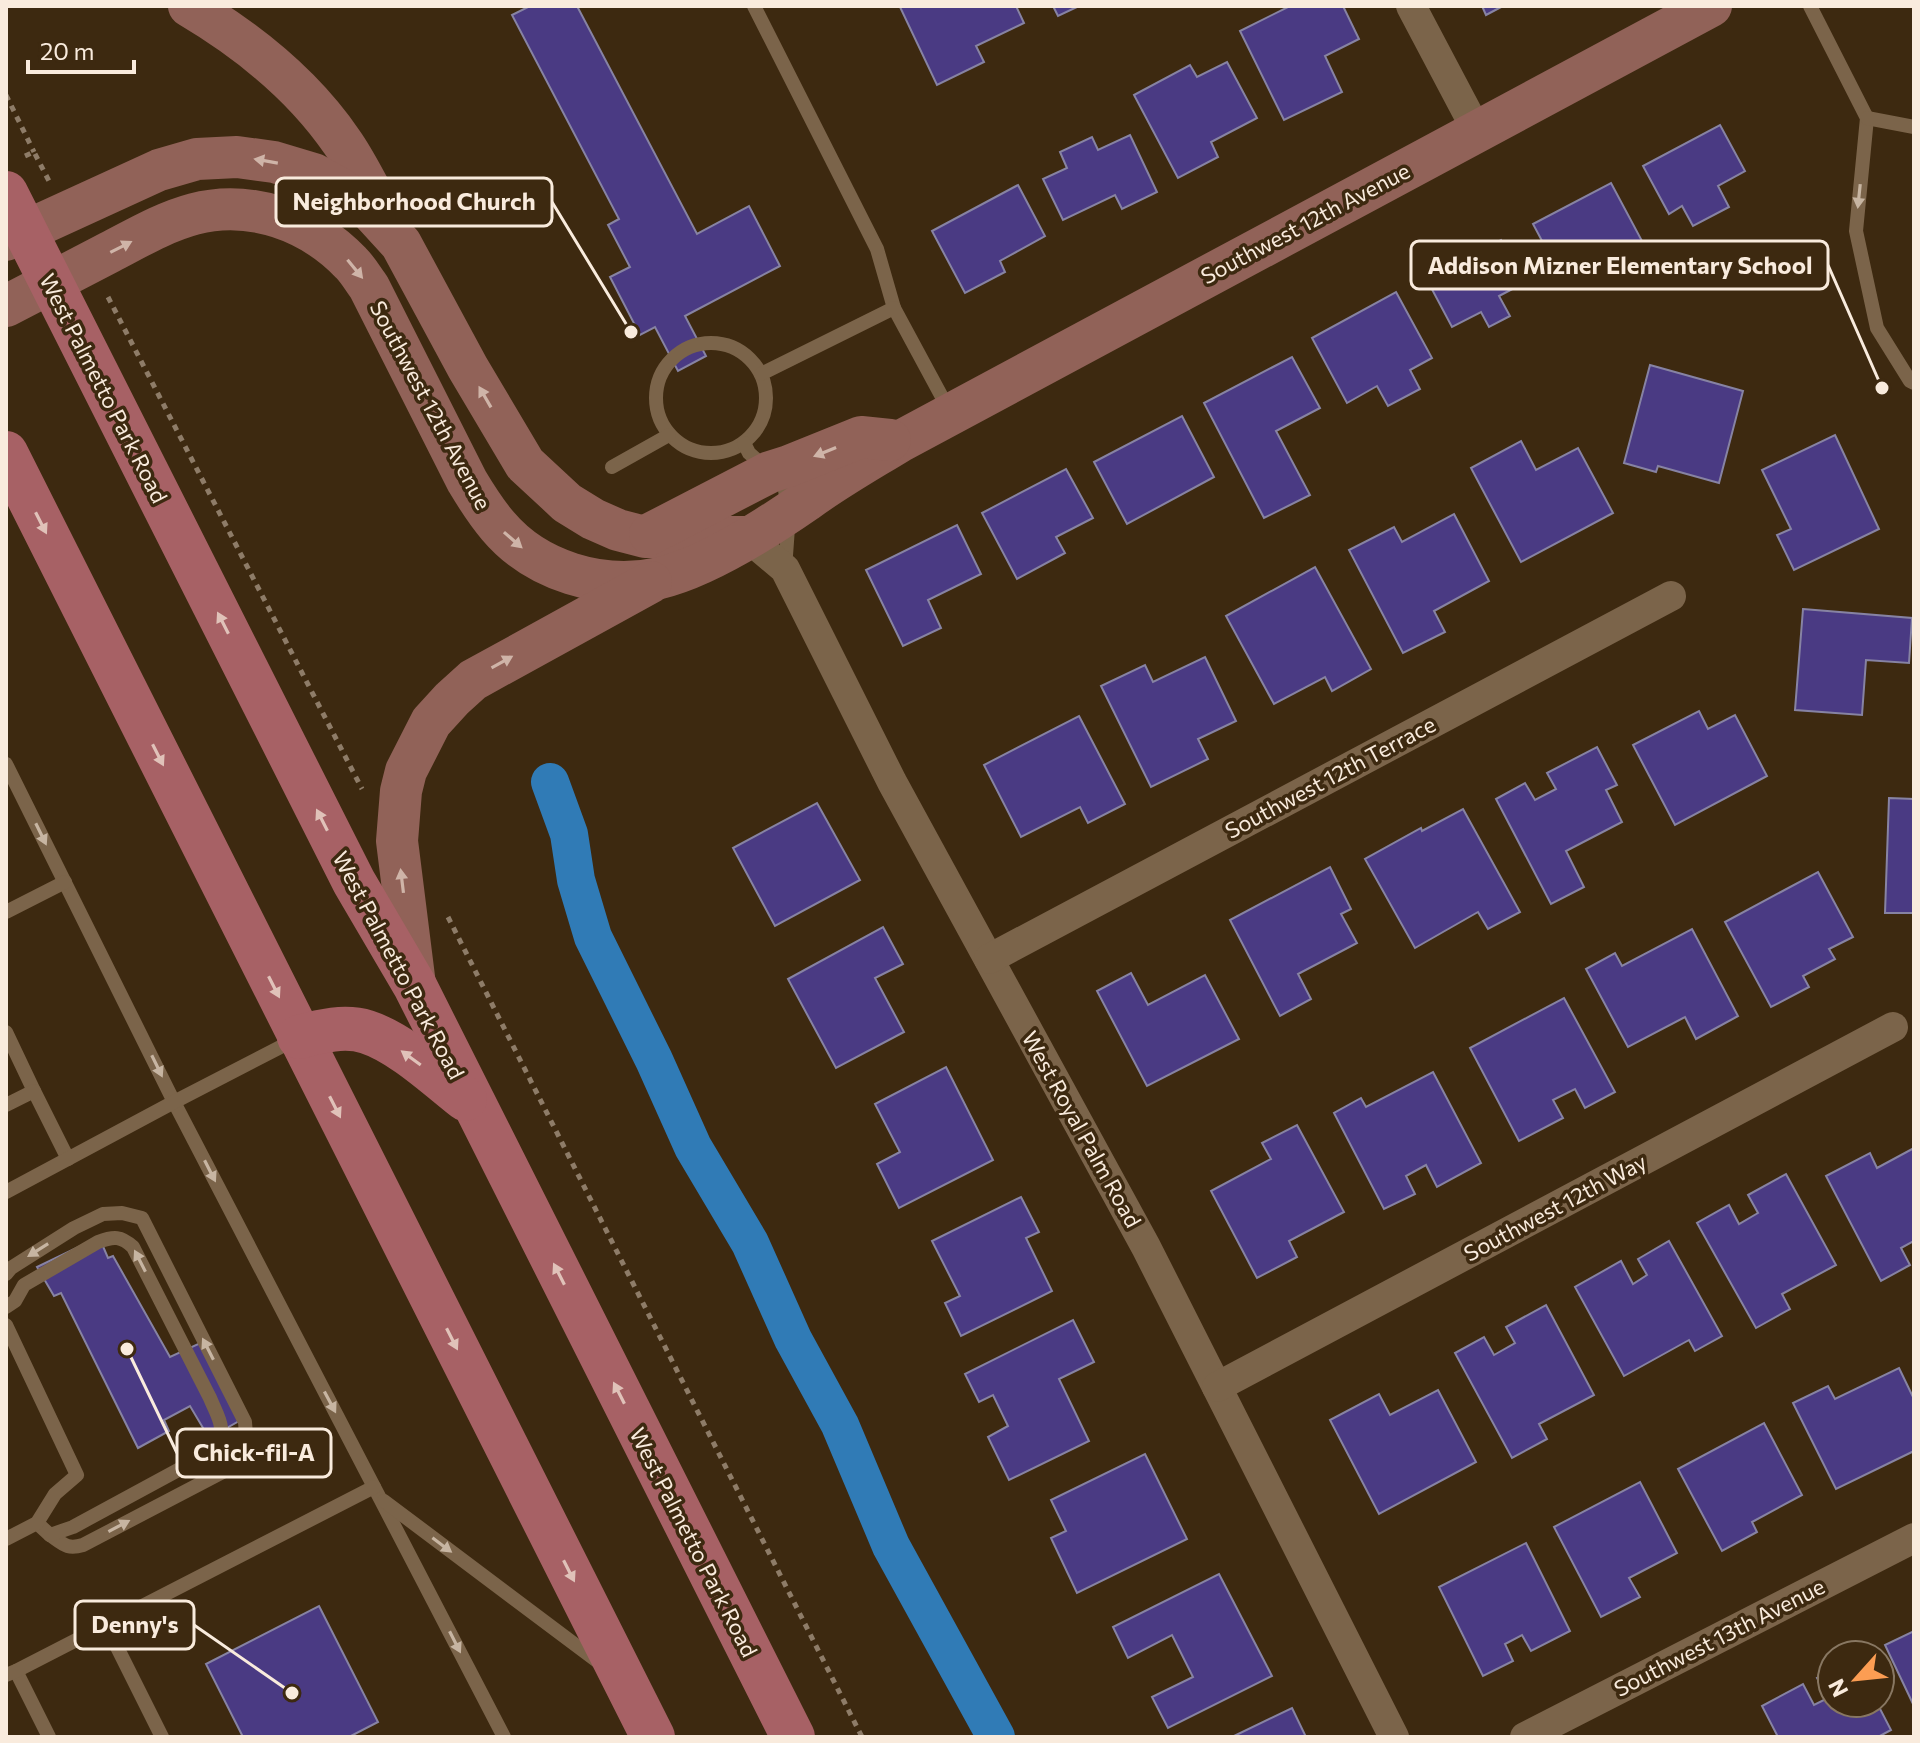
<svg xmlns="http://www.w3.org/2000/svg" width="1920" height="1743" viewBox="0 0 1920 1743" font-family="Commissioner,sans-serif">
<style>
.lines{fill:none;stroke-linecap:round;stroke-linejoin:round}
.canal{stroke:#307bb6;stroke-width:38}
.building{fill:#4a3a83;stroke:#8783a3;stroke-width:2}
.path{stroke:#8e7c68;stroke-width:5;stroke-dasharray:6 6;stroke-linecap:butt}
.lane{stroke:#7b644a;stroke-width:14}
.street{stroke:#7b644a;stroke-width:30}
.secondary{stroke:#916258;stroke-width:42}
.primary{stroke:#a76165;stroke-width:44}
.oneway{fill:#cfb4a8}
.oneway2{fill:#c7b5a2}
.oneway3{fill:#e0c2b9}
.labels{text-anchor:middle;dominant-baseline:central;stroke-width:7;stroke-linejoin:round;paint-order:stroke}
.street-label{font-size:22px;fill:#f9ebdd;stroke:#3d2910}
.leader{fill:none;stroke:#f9ebdd;stroke-width:3}
.callout-dot{fill:#f9ebdd;stroke:#3d2910;stroke-width:3}
.callout{fill:#3d2910;stroke:#f9ebdd;stroke-width:3}
.callout-label{font-size:24px;text-anchor:middle;font-weight:bold;fill:#f9ebdd}
</style>
<rect width="100%" height="100%" fill="#3d2910"/>
<g class="lines">
<polyline class="canal" points="550,782 569,834 576,880 593,937 654,1060 693,1147 750,1243 793,1339 840,1425 891,1546 996,1737"/>
</g>
<g class="building">
<polygon points="530,6 577,6 697,234 749,206 780,266 685,316 706,356 678,371 655,327 640,335 610,277 630,267 608,225 619,219 512,15"/>
<polygon points="902,6 1016,6 1024,23 976,46 984,62 937,85 900,7"/>
<polygon points="1053,6 1079,6 1058,16"/>
<polygon points="1290,6 1343,6 1359,39 1325,56 1342,92 1284,120 1240,31"/>
<polygon points="1482,6 1503,6 1486,15"/>
<polygon points="1227,62 1257,118 1211,142 1218,157 1178,178 1134,95 1190,65 1197,77"/>
<polygon points="1720,125 1745,171 1718,186 1729,207 1693,226 1682,206 1669,214 1643,166"/>
<polygon points="1130,135 1157,192 1122,209 1115,195 1063,220 1043,179 1067,168 1060,152 1092,137 1098,150"/>
<polygon points="1611,183 1642,241 1564,282 1533,224"/>
<polygon points="1018,185 1045,236 1000,261 1005,272 965,293 932,231"/>
<polygon points="1501,240 1524,283 1499,296 1510,316 1489,327 1481,312 1452,327 1427,280"/>
<polygon points="1396,292 1432,358 1410,370 1420,389 1388,406 1377,386 1347,403 1312,338"/>
<polygon points="1292,357 1320,408 1276,431 1310,495 1264,518 1204,403"/>
<polygon points="1650,365 1743,391 1719,483 1658,466 1656,472 1624,463"/>
<polygon points="1182,416 1214,477 1127,524 1094,462"/>
<polygon points="1835,435 1879,529 1794,570 1777,535 1791,529 1762,470"/>
<polygon points="1521,441 1536,470 1578,448 1613,513 1521,562 1471,468"/>
<polygon points="1066,469 1093,518 1056,537 1065,553 1017,579 982,513"/>
<polygon points="1454,514 1489,581 1434,611 1445,632 1403,653 1349,550 1394,527 1402,542"/>
<polygon points="957,525 981,574 928,600 941,628 903,646 866,570"/>
<polygon points="1315,567 1371,669 1332,691 1325,677 1274,704 1226,616"/>
<polygon points="1803,609 1912,618 1909,663 1866,660 1862,715 1795,710"/>
<polygon points="1205,657 1236,721 1198,739 1208,759 1151,787 1101,686 1145,665 1153,682"/>
<polygon points="1699,711 1708,729 1735,715 1767,776 1675,825 1633,745"/>
<polygon points="1079,716 1125,804 1088,823 1080,807 1021,837 984,765"/>
<polygon points="1597,747 1617,785 1606,790 1622,822 1566,851 1584,887 1551,904 1496,799 1525,783 1535,800 1556,789 1547,773"/>
<polygon points="1889,798 1914,799 1914,913 1885,913"/>
<polygon points="817,803 860,880 775,926 733,848"/>
<polygon points="1463,809 1520,912 1488,929 1478,912 1415,948 1365,859 1421,828 1422,831"/>
<polygon points="1330,867 1351,909 1341,914 1357,943 1298,974 1311,999 1280,1016 1230,920"/>
<polygon points="1818,872 1853,937 1829,949 1835,959 1803,976 1809,987 1771,1007 1725,922"/>
<polygon points="883,927 903,964 875,978 904,1032 836,1068 788,979"/>
<polygon points="1692,929 1738,1016 1696,1039 1685,1017 1628,1047 1586,969 1615,953 1622,966"/>
<polygon points="1131,973 1148,1005 1205,975 1239,1039 1147,1086 1097,991"/>
<polygon points="1564,998 1615,1092 1585,1108 1575,1089 1553,1100 1563,1118 1519,1141 1470,1048"/>
<polygon points="946,1067 993,1160 899,1208 877,1164 900,1152 875,1104"/>
<polygon points="1433,1072 1481,1163 1437,1187 1426,1165 1406,1176 1415,1194 1384,1209 1334,1113 1361,1098 1366,1107"/>
<polygon points="1297,1125 1344,1212 1289,1241 1297,1257 1257,1278 1211,1191 1271,1159 1262,1143"/>
<polygon points="1914,1148 1914,1241 1901,1248 1910,1265 1881,1281 1826,1176 1870,1153 1877,1168"/>
<polygon points="1786,1174 1836,1265 1782,1294 1790,1309 1756,1328 1697,1223 1729,1205 1739,1224 1758,1213 1748,1195"/>
<polygon points="1021,1197 1039,1232 1026,1238 1052,1291 961,1336 945,1303 960,1296 932,1241"/>
<polygon points="99,1237 108,1258 113,1256 170,1357 207,1340 246,1417 209,1438 190,1406 164,1420 169,1431 138,1448 61,1293 54,1296 37,1267"/>
<polygon points="1669,1241 1722,1336 1695,1351 1689,1340 1624,1376 1575,1287 1621,1261 1633,1284 1647,1275 1638,1259"/>
<polygon points="1546,1305 1594,1395 1539,1424 1547,1439 1512,1458 1455,1353 1484,1337 1494,1355 1515,1343 1506,1327"/>
<polygon points="1073,1320 1094,1362 1059,1379 1089,1441 1009,1480 988,1437 1008,1426 993,1395 979,1402 965,1374"/>
<polygon points="1899,1368 1914,1399 1914,1451 1836,1489 1793,1403 1828,1386 1835,1399"/>
<polygon points="1438,1390 1476,1462 1379,1514 1330,1420 1379,1394 1390,1415"/>
<polygon points="1764,1423 1802,1495 1752,1522 1757,1532 1722,1551 1678,1469"/>
<polygon points="1145,1454 1187,1539 1077,1593 1051,1538 1066,1531 1051,1500"/>
<polygon points="1640,1482 1677,1553 1629,1578 1640,1597 1601,1617 1554,1527"/>
<polygon points="1526,1543 1570,1631 1531,1651 1522,1635 1505,1644 1513,1661 1483,1676 1439,1587"/>
<polygon points="1219,1574 1272,1676 1168,1728 1152,1697 1193,1677 1172,1635 1128,1658 1113,1627"/>
<polygon points="319,1606 378,1722 349,1737 243,1737 206,1664"/>
<polygon points="1914,1631 1914,1706 1885,1645"/>
<polygon points="1832,1670 1832,1703 1877,1703 1891,1730 1878,1737 1778,1737 1762,1706 1803,1684 1814,1705 1828,1698 1817,1678"/>
<polygon points="1292,1708 1306,1737 1232,1737"/>
</g>
<g class="lines">
<g class="path">
<polyline points="6,95 34,152"/>
<polyline points="25,156 34,152 49,181"/>
<polyline points="108,297 362,789"/>
<polyline points="448,917 862,1737"/>
</g>
<g class="lane">
<polyline points="754,6 877,249 894,308"/>
<polyline points="1810,6 1867,118 1856,231 1877,328 1910,381 1914,383"/>
<polyline points="1867,118 1914,127"/>
<circle cx="711" cy="398" r="55"/>
<polyline points="761,374 894,308 949,410"/>
<polyline points="744,443 749,453 784,484 789,514 785,569"/>
<polyline points="612,467 669,435"/>
<polyline points="6,764 174,1102 504,1737"/>
<polyline points="6,912 65,882"/>
<polyline points="6,1032 34,1091"/>
<polyline points="6,1105 34,1091 68,1159"/>
<polyline points="6,1192 174,1102 296,1039"/>
<path d="M6 1274 11 1268 74 1228 103 1214 122 1213 142 1218 245 1422 247 1447 236 1465 83 1545C67 1550 63 1544 50 1535"/>
<path d="M6 1307 15 1301 24 1285 98 1242C114 1236 121 1236 133 1247L210 1398C219 1420 227 1427 215 1450L73 1527 50 1535 37 1523"/>
<polyline points="6,1325 77,1475 55,1494 37,1523 6,1539"/>
<polyline points="384,1501 601,1664"/>
<polyline points="106,1625 162,1737"/>
<polyline points="16,1671 49,1737"/>
<polyline points="6,1675 16,1671 374,1487"/>
</g>
<g class="street">
<polyline points="1411,6 1477,131"/>
<polyline points="747,537 785,569 892,782 1146,1247 1394,1737"/>
<polyline points="989,959 1671,596"/>
<polyline points="1217,1387 1893,1027"/>
<polyline points="1525,1737 1914,1538"/>
</g>
<g class="secondary">
<path d="M189 6C248 41 303 85 342 142 357 163 369 189 382 212"/>
<polyline points="6,240 159,170 197,159 237,157 274,162 314,174 339,188 370,210 401,244 468,368 525,464 567,503 593,519 618,530 645,537 745,537"/>
<path d="M6 306C40 288 75 270 110 252 137 238 164 222 194 214 250 199 311 221 351 263 358 270 363 279 369 287L467 481C476 496 486 512 498 526 536 571 602 591 660 578 706 567 767 528 806 501 836 479 868 461 899 442L1711 6"/>
<polyline points="650,534 770,472 789,466 861,437 890,440"/>
<polyline points="415,985 397,841 401,791 406,771 431,722 452,699 473,680 651,582"/>
</g>
<g class="primary">
<polyline points="6,193 354,882 415,986 793,1737"/>
<polyline points="6,453 653,1737"/>
<path d="M299 1037C321 1031 345 1025 367 1032 401 1043 437 1077 465 1099"/>
</g>
</g>
<defs><path id="oneway-solid" d="M-6-.8H1V-3.2L6.5 0L1 3.2V.8H-6Z" transform="scale(2)"/></defs>
<g class="oneway">
<use href="#oneway-solid" transform="translate(266 161) rotate(-170)"/>
<use href="#oneway-solid" transform="translate(121 247) rotate(-27)"/>
<use href="#oneway-solid" transform="translate(355 269) rotate(51)"/>
<use href="#oneway-solid" transform="translate(485 397) rotate(-120)"/>
<use href="#oneway-solid" transform="translate(825 452) rotate(158)"/>
<use href="#oneway-solid" transform="translate(513 540) rotate(41)"/>
<use href="#oneway-solid" transform="translate(502 662) rotate(-29)"/>
<use href="#oneway-solid" transform="translate(402 881) rotate(-97)"/>
</g>
<g class="oneway2">
<use href="#oneway-solid" transform="translate(1859 196) rotate(96)"/>
<use href="#oneway-solid" transform="translate(41 834) rotate(64)"/>
<use href="#oneway-solid" transform="translate(157 1066) rotate(64)"/>
<use href="#oneway-solid" transform="translate(210 1171) rotate(63)"/>
<use href="#oneway-solid" transform="translate(38 1250) rotate(148)"/>
<use href="#oneway-solid" transform="translate(140 1261) rotate(-117)"/>
<use href="#oneway-solid" transform="translate(208 1349) rotate(-117)"/>
<use href="#oneway-solid" transform="translate(330 1402) rotate(62)"/>
<use href="#oneway-solid" transform="translate(119 1526) rotate(-28)"/>
<use href="#oneway-solid" transform="translate(442 1545) rotate(37)"/>
<use href="#oneway-solid" transform="translate(455 1642) rotate(63)"/>
</g>
<g class="oneway3">
<use href="#oneway-solid" transform="translate(41 523) rotate(63)"/>
<use href="#oneway-solid" transform="translate(223 623) rotate(-117)"/>
<use href="#oneway-solid" transform="translate(158 755) rotate(63)"/>
<use href="#oneway-solid" transform="translate(322 820) rotate(-117)"/>
<use href="#oneway-solid" transform="translate(274 987) rotate(63)"/>
<use href="#oneway-solid" transform="translate(411 1058) rotate(-144)"/>
<use href="#oneway-solid" transform="translate(335 1107) rotate(63)"/>
<use href="#oneway-solid" transform="translate(559 1274) rotate(-117)"/>
<use href="#oneway-solid" transform="translate(452 1339) rotate(63)"/>
<use href="#oneway-solid" transform="translate(619 1393) rotate(-117)"/>
<use href="#oneway-solid" transform="translate(569 1571) rotate(63)"/>
</g>
<g class="labels">
<g class="street-label">
<text transform="translate(1305 223) rotate(-28)">Southwest 12th Avenue</text>
<text transform="translate(104 388) rotate(63)">West Palmetto Park Road</text>
<text transform="translate(431 405) rotate(62)">Southwest 12th Avenue</text>
<text transform="translate(1330 777) rotate(-28)">Southwest 12th Terrace</text>
<text transform="translate(399 965) rotate(62)">West Palmetto Park Road</text>
<text transform="translate(1082 1129) rotate(61)">West Royal Palm Road</text>
<text transform="translate(1555 1207) rotate(-28)">Southwest 12th Way</text>
<text transform="translate(694 1542) rotate(63)">West Palmetto Park Road</text>
<text transform="translate(1719 1637) rotate(-27)">Southwest 13th Avenue</text>
</g>
</g>
<path class="leader" d="M631 332L552 202M1882 388L1828 265M127 1349L177 1453M292 1693L194 1625"/>
<g class="callout-dot">
<circle cx="631" cy="332" r="8"/>
<circle cx="1882" cy="388" r="8"/>
<circle cx="127" cy="1349" r="8"/>
<circle cx="292" cy="1693" r="8"/>
</g>
<g class="callout">
<rect x="276" y="178" width="276" height="48" rx="8"/>
<rect x="1411" y="241" width="417" height="48" rx="8"/>
<rect x="177" y="1429" width="154" height="48" rx="8"/>
<rect x="75" y="1601" width="119" height="48" rx="8"/>
</g>
<g class="callout-label">
<text x="414" y="210">Neighborhood Church</text>
<text x="1620" y="274">Addison Mizner Elementary School</text>
<text x="254" y="1461">Chick-fil-A</text>
<text x="135" y="1633">Denny's</text>
</g>
<rect width="1920" height="1743" fill="none" stroke="#f9ebdd" stroke-width="16"/>
<g transform="translate(1856 1679) rotate(243)"><circle r="38" fill="#3d2910" stroke="#887762" stroke-width="2"/>
<path d="M0-6L14 30L0 20L-14 30Z" fill="#fc9d53"/>
<text y="-12" font-size="22" font-weight="bold" text-anchor="middle" fill="#f9ebdd">N</text>
</g>
<path d="M28 60v12h106v-12" fill="none" stroke="#f9ebdd" stroke-width="4"/>
<text x="40" y="60" font-size="24" fill="#f9ebdd" stroke="#3d2910" stroke-width="6" paint-order="stroke">20 m</text>
</svg>
